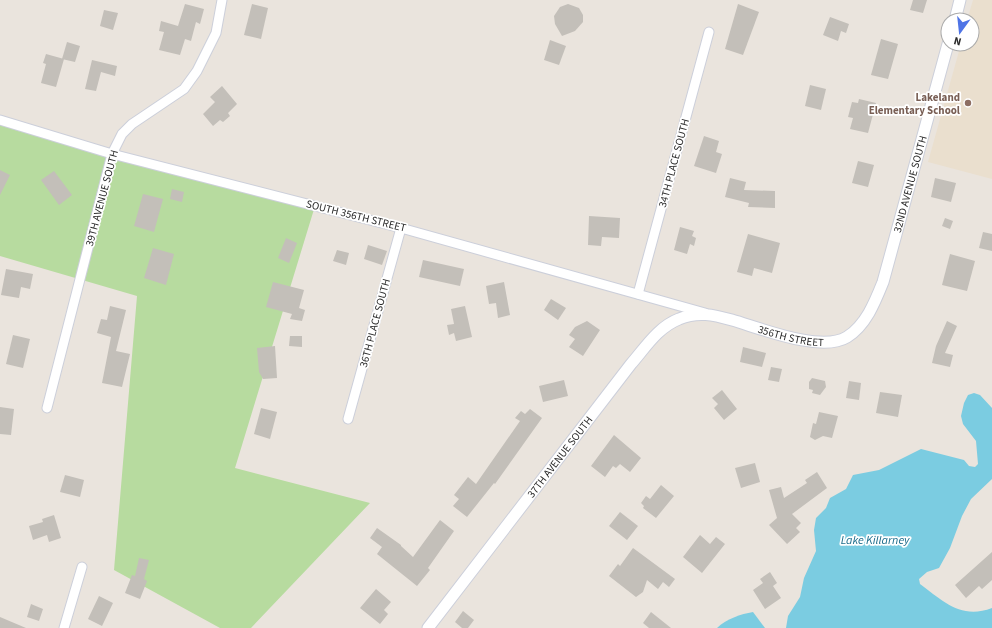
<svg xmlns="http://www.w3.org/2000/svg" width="992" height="628" viewBox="0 0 992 628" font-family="'Source Sans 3',sans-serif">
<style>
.education{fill:#eadfce}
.green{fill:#b7db9f}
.water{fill:#7bcce1}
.building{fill:#c3bfb9}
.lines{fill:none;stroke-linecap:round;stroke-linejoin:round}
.minor-casing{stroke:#cccfda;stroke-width:11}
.tertiary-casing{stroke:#cccfda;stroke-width:13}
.minor{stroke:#fff;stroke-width:9}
.tertiary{stroke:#fff;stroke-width:11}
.education-dot{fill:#8d6e63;stroke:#fff;stroke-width:1.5}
.labels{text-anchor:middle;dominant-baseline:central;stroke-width:3.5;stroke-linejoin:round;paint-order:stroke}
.education-label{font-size:11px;font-weight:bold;fill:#785e54;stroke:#fff;text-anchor:end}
.street-label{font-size:11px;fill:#2a2a2a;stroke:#fff}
.water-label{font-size:12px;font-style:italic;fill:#1c6c8b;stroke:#fff}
</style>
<rect width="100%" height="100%" fill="#eae4dd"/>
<polygon class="education" points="973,0 992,0 992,179 928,162 961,44 972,44 972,20 967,20"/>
<polygon class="green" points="0,119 315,206 235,468 370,503 251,628 220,628 114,570 137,296 0,256"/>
<g class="water">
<path d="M974 393 980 395 992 408V479L971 499 962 516 950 548 939 568 927 572 919 579 920 584C943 601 961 620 992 608V628H786L788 616 800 597 804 578 816 551 814 530 816 518 826 508 830 498 846 489 853 475 879 470 921 449 964 460 969 466 975 467 978 464 976 441 963 424 961 416 964 403 968 395Z"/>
<path d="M753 612 765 628H717C726 619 741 614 753 612Z"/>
</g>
<g class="building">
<polygon points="913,0 927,0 923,13 910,10"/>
<polygon points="185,4 204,9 200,24 196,22 191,41 185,39 180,55 159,50 164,32 159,31 161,21 178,26"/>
<polygon points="252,4 268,8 261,39 244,35"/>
<polygon points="568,4 579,8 583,15 583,22 575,31 562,36 555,24 554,16 560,7"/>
<polygon points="738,4 759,12 743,55 725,49"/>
<polygon points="104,10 118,13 113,30 100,26"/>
<polygon points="830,17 849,24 846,33 841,31 838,41 823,35"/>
<polygon points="881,39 898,44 888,79 871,75"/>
<polygon points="550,40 566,46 559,65 544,60"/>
<polygon points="67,42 80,46 75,62 62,59"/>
<polygon points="46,54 64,59 56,87 41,83 46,64 43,63"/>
<polygon points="92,60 117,66 115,76 101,72 96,91 85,89"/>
<polygon points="810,85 826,89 821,110 805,106"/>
<polygon points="222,86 237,104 228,113 230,116 223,122 220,120 213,126 203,114 215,102 210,97"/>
<polygon points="859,99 876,103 868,133 850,129 853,118 848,117 852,102 858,103"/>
<polygon points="704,136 719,141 716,152 722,154 716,173 694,166"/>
<polygon points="858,161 874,165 868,187 852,183"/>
<polygon points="0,170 10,175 0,195"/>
<polygon points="54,171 72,195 59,205 41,180"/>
<polygon points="730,178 746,182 744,190 775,191 775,208 748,207 749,203 725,197"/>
<polygon points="935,178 956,183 951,202 931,197"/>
<polygon points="172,189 184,192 182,202 170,199"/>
<polygon points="143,194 163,199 154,232 134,226"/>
<polygon points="589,216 620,218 619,238 602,237 601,246 588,245"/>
<polygon points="945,218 953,221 950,229 942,226"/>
<polygon points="680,227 694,231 692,236 696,238 694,246 690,244 687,254 674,250"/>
<polygon points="983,232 992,234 992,251 979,248"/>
<polygon points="748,234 780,243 772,273 754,268 752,276 737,272"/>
<polygon points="286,238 297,243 289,263 278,258"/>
<polygon points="368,245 387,251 382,265 364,259"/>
<polygon points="153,248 174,254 166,285 144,278"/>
<polygon points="337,250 349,253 346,265 333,261"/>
<polygon points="950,254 975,261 967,291 942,285"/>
<polygon points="423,260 464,269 460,286 419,277"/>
<polygon points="6,269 33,274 30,289 21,287 19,298 1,295"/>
<polygon points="273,282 304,290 299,308 305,310 302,321 290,319 292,314 266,307"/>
<polygon points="504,282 510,315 498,318 496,303 489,304 486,286"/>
<polygon points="551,299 566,308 558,320 544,310"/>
<polygon points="110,306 126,310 116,351 130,354 122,387 102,383 111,337 97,333 101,319 107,320"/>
<polygon points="465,306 472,337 456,341 454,333 449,335 447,325 454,324 451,309"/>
<polygon points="587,321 600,330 583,356 569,347 575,339 569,335 575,327"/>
<polygon points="947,321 957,326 945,353 953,355 950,367 932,363 936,346"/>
<polygon points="13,335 30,339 23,368 6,364"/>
<polygon points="290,336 302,336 302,347 289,346"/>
<polygon points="275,346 277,378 263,379 259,372 257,348"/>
<polygon points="743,347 766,353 762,367 740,362"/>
<polygon points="771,367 782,369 779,382 768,380"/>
<polygon points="812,378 825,381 826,387 820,395 812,393 813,390 809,389 809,382"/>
<polygon points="564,380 568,396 543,402 539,386"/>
<polygon points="849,381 861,383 859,400 846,398"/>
<polygon points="722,390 737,409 724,420 714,408 718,404 712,398"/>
<polygon points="880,392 902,395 898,417 876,413"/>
<polygon points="0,407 14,409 11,435 0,434"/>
<polygon points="261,408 277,412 270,439 254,434"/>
<polygon points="530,409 542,418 495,484 494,483 467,517 453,506 459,499 454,495 468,477 476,484 520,421 515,418 521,411 525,414"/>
<polygon points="819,412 838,416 832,438 823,436 815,440 810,437 813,423 816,424"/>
<polygon points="614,435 641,458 630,472 620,464 616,468 613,466 605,477 591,466"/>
<polygon points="755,463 760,482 741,488 735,468"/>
<polygon points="817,472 827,488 792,514 801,523 796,528 800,532 787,544 769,525 777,518 769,490 781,487 784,498 807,483 805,480"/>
<polygon points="65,475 84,480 80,497 60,492"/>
<polygon points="661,485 674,496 656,518 643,508 644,506 641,503 646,496 650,499"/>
<polygon points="620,512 638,526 627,540 609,526"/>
<polygon points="54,515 61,538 49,542 47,535 33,540 29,526 43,522 42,519"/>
<polygon points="440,520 454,531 428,568 430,570 417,586 377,554 382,547 370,538 377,528 401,545 401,546 413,557"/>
<polygon points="700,535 710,544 716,537 725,544 702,573 683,557"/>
<polygon points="633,548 675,579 669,587 663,582 658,589 647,580 643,592 636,597 609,576 618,564 620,566"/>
<polygon points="992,552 992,580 982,589 979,586 966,598 955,585"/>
<polygon points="139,558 149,560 144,579 147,581 140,599 125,593 132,575 135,576"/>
<polygon points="770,572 777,583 773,586 781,598 765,609 753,590 763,583 760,579"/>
<polygon points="376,589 391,602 384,610 388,614 380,624 360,608"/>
<polygon points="99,596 113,603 102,626 88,619"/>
<polygon points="31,604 43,609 39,621 27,617"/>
<polygon points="463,611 474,620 468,628 462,628 455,622"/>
<polygon points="651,612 671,628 649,628 643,623"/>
<polygon points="0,617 26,628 0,628"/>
</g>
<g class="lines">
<defs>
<g id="minor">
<polyline points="0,120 112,154 401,228 705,313"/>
<polyline points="638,294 709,32"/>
<polyline points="47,408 112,154 122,134 132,124 184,89 197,71 216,33 222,0"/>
<polyline points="348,419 401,228"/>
<polyline points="64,628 82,567"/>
</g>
<g id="tertiary">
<polyline points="955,20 960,0"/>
<path id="s1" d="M428 628 631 364C645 348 658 327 679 319 698 311 714 315 732 320 760 328 821 353 847 337 866 325 875 302 883 282L948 44"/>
</g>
</defs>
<use href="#minor" class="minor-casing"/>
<use href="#tertiary" class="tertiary-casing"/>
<use href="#minor" class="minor"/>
<use href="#tertiary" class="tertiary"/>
</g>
<circle class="education-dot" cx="968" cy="103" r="4"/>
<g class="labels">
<g class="education-label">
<text x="960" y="97">Lakeland<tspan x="960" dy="13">Elementary School</tspan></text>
</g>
<g class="street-label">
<text transform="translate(674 163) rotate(-75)">34TH PLACE SOUTH</text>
<text stroke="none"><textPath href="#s1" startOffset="741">32ND AVENUE SOUTH</textPath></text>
<text transform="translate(102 198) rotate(-75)">39TH AVENUE SOUTH</text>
<text transform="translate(356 216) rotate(14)">SOUTH 356TH STREET</text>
<text transform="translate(375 323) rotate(-75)">36TH PLACE SOUTH</text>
<text stroke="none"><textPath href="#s1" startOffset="515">356TH STREET</textPath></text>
<text stroke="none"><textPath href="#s1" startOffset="216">37TH AVENUE SOUTH</textPath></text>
</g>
<g class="water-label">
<text x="875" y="540">Lake Killarney</text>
</g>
</g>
<g transform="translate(960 32) rotate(195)"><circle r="19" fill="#ffffff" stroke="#aaaaaa"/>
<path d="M0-3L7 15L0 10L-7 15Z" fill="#4f74e6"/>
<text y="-6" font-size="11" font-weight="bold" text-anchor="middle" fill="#2a2a2a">N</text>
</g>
</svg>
